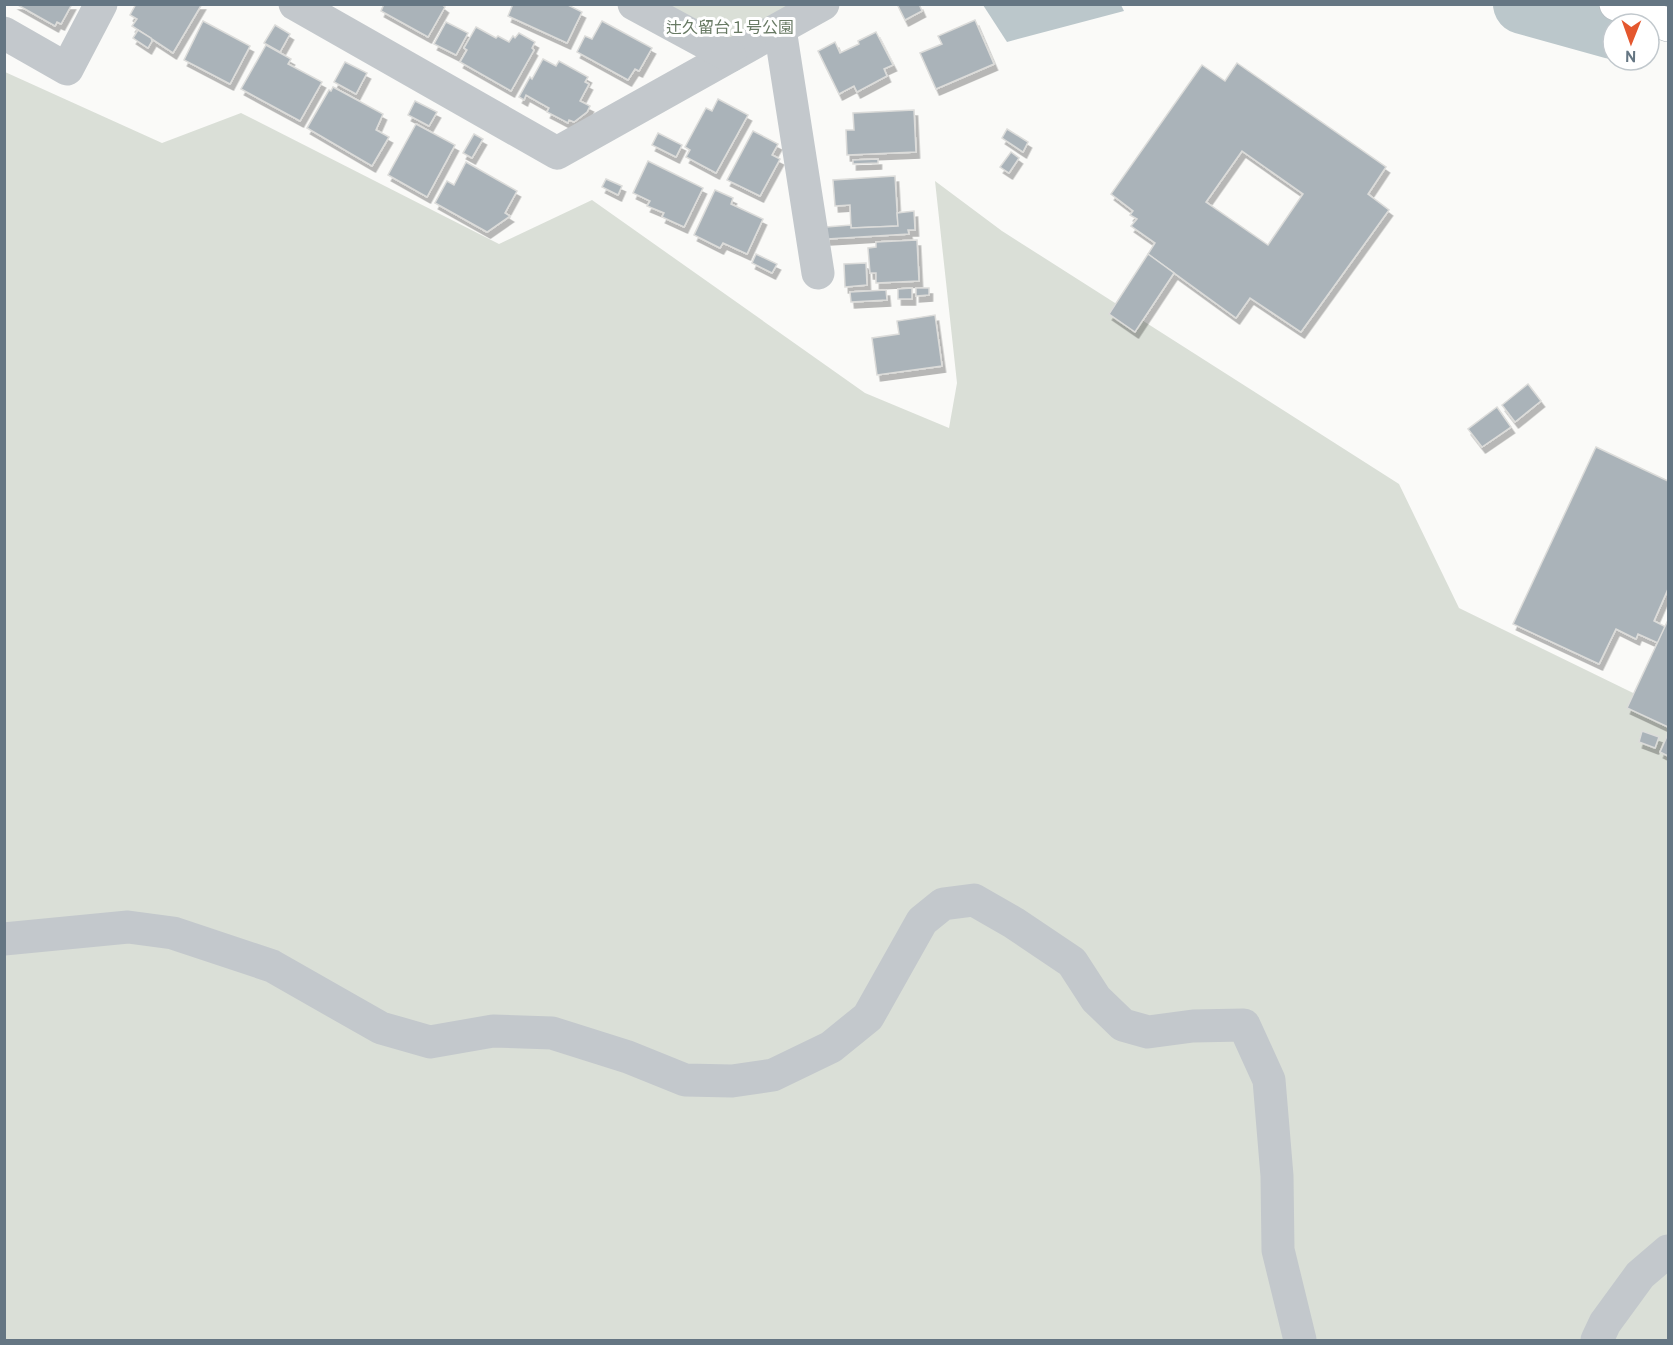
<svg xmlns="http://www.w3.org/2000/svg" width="1673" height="1345" viewBox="0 0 1673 1345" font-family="Overpass,'Noto Sans JP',sans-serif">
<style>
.green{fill:#dadfd7}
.water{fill:#bbc7cb}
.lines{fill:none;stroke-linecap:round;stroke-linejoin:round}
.river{stroke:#bbc7cb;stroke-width:60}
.building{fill:#aab3b9;stroke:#dcdcda;stroke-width:1.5;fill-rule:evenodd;filter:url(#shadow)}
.secondary-casing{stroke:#b3babf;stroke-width:34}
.street{stroke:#c3c8cc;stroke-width:33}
.secondary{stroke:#fff;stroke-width:33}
.labels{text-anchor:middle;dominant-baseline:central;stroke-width:6;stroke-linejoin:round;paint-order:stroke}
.park-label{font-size:16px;fill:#687a64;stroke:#fff}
</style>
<defs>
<filter id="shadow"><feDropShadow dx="3.5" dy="6" stdDeviation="0" flood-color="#0004"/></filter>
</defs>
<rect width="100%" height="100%" fill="#fafaf8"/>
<g class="green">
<polygon points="634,5 823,5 730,56"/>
<polygon points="5,72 162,143 241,113 499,244 592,200 865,393 949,428 957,383 935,181 1002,231 1399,484 1459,608 1668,710 1668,1340 5,1340"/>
</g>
<polygon class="water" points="1121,5 1124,11 1007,42 983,5"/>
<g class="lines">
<polyline class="river" points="1523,4 1613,29"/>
</g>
<g class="building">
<polygon points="16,4 72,4 61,24 57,22 55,26"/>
<polygon points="136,4 202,4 173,53 132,26 137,19 130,15"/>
<polygon points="384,4 441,4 445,7 428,37 381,11"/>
<polygon points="513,4 566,4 582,12 567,43 508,16"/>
<polygon points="897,4 919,4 922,11 905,20"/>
<polygon points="975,20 994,64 936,89 920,53 942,44 938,36"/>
<polygon points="203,21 250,46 230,84 184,60"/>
<polygon points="602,21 652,48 639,71 635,69 628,80 577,52 585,36 592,39"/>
<polygon points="446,22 468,33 456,55 434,44"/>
<polygon points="275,25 290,34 280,52 264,43"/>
<polygon points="476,27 496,38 498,36 509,42 513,36 515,38 519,33 535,42 532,48 534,50 511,91 460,62 467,50 464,48"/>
<polygon points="138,30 151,38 152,41 148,48 133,38"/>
<polygon points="876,32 893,65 884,69 887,76 857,92 854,86 839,94 818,51 835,42 840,53 859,44 858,41"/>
<polygon points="266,45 291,59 288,64 322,82 300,121 241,89"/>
<polygon points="543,59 556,66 559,61 588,77 585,82 589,84 580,101 590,106 587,112 574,122 569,120 568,123 547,112 549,108 526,95 524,100 519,97 530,77 532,79"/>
<polygon points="345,62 367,73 356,94 334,82"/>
<path d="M1237 63 1386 167 1368 194 1389 210 1301 332 1250 298 1236 318 1148 254 1155 243 1131 226 1137 219 1130 215 1133 211 1111 194 1202 65 1225 81ZM1242 151 1303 194 1268 245 1206 202Z"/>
<polygon points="333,87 383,114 376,130 389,137 372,166 307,128 329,90 331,91"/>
<polygon points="718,99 748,115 716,173 686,157 690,150 685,147 706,108 712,111"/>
<polygon points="415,101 437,112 429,126 408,115"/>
<polygon points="914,110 916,152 847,155 846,130 854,130 853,113"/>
<polygon points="416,124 455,145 427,197 388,175"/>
<polygon points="1007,129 1028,142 1023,152 1002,138"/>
<polygon points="753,131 778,144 772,155 780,159 760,196 727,180"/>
<polygon points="658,133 682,145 676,157 652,145"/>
<polygon points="474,134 483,139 472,158 463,153"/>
<polygon points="1011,152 1019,158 1009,173 1000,167"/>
<polygon points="878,159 878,163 853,164 853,160"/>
<polygon points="648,161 703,188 684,227 662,217 664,213 647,206 650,201 633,193"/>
<polygon points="466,162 517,191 505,213 510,216 487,232 435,203 447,181 454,185"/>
<polygon points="895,176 898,226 851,228 850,205 835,206 833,180"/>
<polygon points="606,179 622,186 618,195 602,187"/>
<polygon points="715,190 733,198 731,204 763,219 747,254 723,243 720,248 694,235"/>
<polygon points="914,211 915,230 908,230 909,234 827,239 826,227 851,225 851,228 898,226 897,213"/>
<polygon points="917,240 919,281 876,283 876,273 870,273 868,248 876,247 876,242"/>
<polygon points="756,254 777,264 772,273 752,263"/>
<polygon points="1148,254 1174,273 1135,332 1109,314"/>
<polygon points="866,263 867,285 845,287 844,264"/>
<polygon points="912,288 912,299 898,299 898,289"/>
<polygon points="916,288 929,288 929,295 916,296"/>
<polygon points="886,290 887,300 851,302 850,292"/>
<polygon points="935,315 942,366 877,375 872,338 899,334 897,321"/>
<polygon points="1528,384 1541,401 1515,422 1502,405"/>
<polygon points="1497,407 1511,427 1482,447 1468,429"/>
<polygon points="1596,447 1668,481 1668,589 1654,621 1666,627 1658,643 1638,634 1636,639 1616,629 1599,664 1513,624"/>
<polygon points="1668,620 1668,727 1627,708"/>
<polygon points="1642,731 1659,737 1655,748 1639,742"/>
<polygon points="1668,734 1668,756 1660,752"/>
</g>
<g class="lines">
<defs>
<polyline id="secondary" points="1616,4 1668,25"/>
</defs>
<use href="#secondary" class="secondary-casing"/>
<g class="street">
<polyline points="295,4 557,153 823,4"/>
<polyline points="634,4 730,56"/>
<polyline points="780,29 818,273"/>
<polyline points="4,33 67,69 101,4"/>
<polyline points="4,939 128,927 173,933 272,966 381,1028 430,1042 493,1031 552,1033 628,1057 685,1080 732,1081 773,1075 831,1047 868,1017 922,921 943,904 974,900 1014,923 1072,962 1096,999 1123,1025 1148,1032 1193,1026 1244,1025 1269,1080 1277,1176 1278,1250 1300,1340"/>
<polyline points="1597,1340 1605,1323 1640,1275 1668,1251"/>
</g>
<use href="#secondary" class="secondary"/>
</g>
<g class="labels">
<g class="park-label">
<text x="730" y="29">辻久留台１号公園</text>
</g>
</g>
<rect width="1673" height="1345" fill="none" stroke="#657683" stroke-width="12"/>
<g transform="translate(1631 42) rotate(181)"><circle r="28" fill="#ffffff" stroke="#c1c8cd" stroke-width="1.5"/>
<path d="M0-4.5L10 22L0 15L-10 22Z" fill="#e4572e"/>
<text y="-9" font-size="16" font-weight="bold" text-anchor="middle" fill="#657683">N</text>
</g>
</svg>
